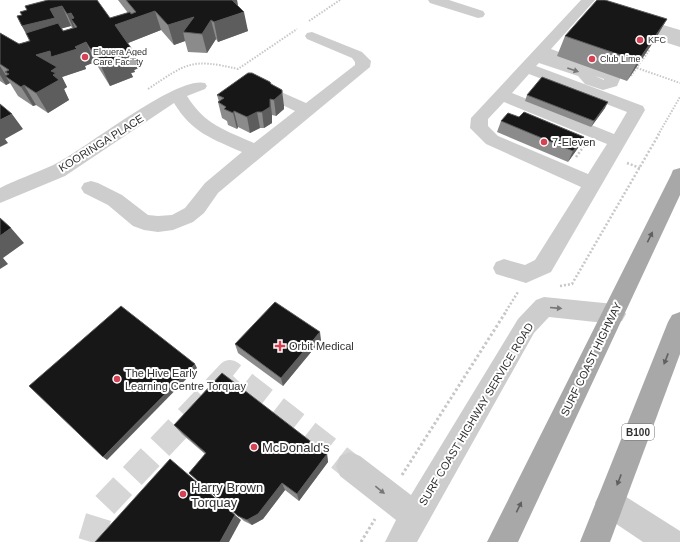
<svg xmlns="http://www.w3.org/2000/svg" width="680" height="542" viewBox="0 0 680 542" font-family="Arial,sans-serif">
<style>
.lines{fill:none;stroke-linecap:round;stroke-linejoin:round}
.minor-tunnel{stroke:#d6d6d6;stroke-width:26;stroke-dasharray:26 14;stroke-linecap:butt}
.path-far2{stroke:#c7c7c7;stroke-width:2;stroke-dasharray:1.5 1.5;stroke-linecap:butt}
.path-far1{stroke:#c7c7c7;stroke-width:2.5;stroke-dasharray:2 2;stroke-linecap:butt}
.path{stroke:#c7c7c7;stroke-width:3;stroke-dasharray:2.5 2.5;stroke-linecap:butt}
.minor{fill:#cdcdcd;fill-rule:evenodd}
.major{fill:#a8a8a8;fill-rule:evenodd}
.wall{fill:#8b8b8b;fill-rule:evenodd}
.shaded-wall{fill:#5d5d5d}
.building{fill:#171717;stroke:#5d5d5d}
.oneway{fill:#777}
.oneway2{fill:#606060}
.poi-dot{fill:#d64253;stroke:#fff;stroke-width:1.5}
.labels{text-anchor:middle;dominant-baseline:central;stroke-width:4;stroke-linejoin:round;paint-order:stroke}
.far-poi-label{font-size:9px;fill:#303030;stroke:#fff;text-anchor:start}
.shield{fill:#fff;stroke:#6e6e6e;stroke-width:1}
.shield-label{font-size:10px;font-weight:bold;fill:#303030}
.poi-label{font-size:11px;fill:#303030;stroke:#fff;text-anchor:start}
.street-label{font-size:11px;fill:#303030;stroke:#fff}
.near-poi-label{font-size:13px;fill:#303030;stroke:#fff;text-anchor:start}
</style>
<rect width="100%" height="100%" fill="#fff"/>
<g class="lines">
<polyline class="minor-tunnel" points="91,542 101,509 230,373 350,466"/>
<g class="path-far2">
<polyline points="309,21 340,0"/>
<polyline points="637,68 680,83"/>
<polyline points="631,76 650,49"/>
<path d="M148 89C187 63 191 58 238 69L297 29"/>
<polyline points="658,135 680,97"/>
</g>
<g class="path-far1">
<polyline points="576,157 584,146"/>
<polyline points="627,163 640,168"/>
<polyline points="560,286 572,284 659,134"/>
<polyline points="506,311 518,292"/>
</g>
<g class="path">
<polyline points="402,475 507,310"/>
<polyline points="361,542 375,519"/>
</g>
<g class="minor">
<polygon points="428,0 449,0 483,11 485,14 483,17 478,18 430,3"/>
<path d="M581 0H595L551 49 619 74 621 77 617 86 603 90 585 84 578 76 539 63 536 66 643 106 645 110 551 272 526 283 496 274 493 268 496 262 504 259 525 265 535 260 581 187 486 144 470 128 471 118ZM529 74 627 112 614 134 512 93ZM595 76 604 79V80ZM504 102 607 144 588 174 498 136 488 126V119Z"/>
<polygon points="633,16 680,30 680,47 624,29 622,26 624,23 627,22 626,20 628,17"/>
<path d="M312 32 362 52 371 61 370 67 231 182 218 193 204 213 193 222 173 230 158 232 144 230 133 226 108 205 84 193 81 188 84 183 91 181 98 183 122 195 148 215 158 216 172 215 185 208 205 183 242 152C213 139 192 133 174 103L65 176 0 203V188C17 179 34 174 51 166 82 152 176 75 205 83L207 86 205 89 187 96C205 125 225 130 254 143L295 111 251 90 249 87 251 84 257 82 263 84 306 103 355 65V62L352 58 307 39 305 36 307 33Z"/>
<polygon points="544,297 614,304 622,307 626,314 622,321 614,324 549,317 534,333 417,542 385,542 396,520 340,476 336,466 340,456 350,452 360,456 411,495 518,319 536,300"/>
<polygon points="610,488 620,493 680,531 680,542 643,542 600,513 595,503 600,493"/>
</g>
<g class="major">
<polygon points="680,168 680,195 518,542 487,542 671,175 673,170"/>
<polygon points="680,312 680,354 610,542 580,542 668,322 672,315"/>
</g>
</g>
<g class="wall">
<path d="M48 0 110 18 128 13 118 0H237L238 6 248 31 218 42 216 39 207 53 188 52 185 41 174 45 161 30 128 43 131 48 139 68 134 70 135 72 131 73 133 77 110 86 95 62 85 66 86 69 62 77 67 87 64 89 69 100 48 113 36 105 33 106 18 96 10 83 6 85 0 81V33L19 44 28 41 29 40 17 16 22 15 20 12 27 10ZM71 26 72 28 63 31 62 28Z"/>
<polygon points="667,19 656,38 627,81 557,56 565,36"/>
<polygon points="271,84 284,106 284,109 276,116 272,115 272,123 264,128 260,128 250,133 238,127 237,129 228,125 227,121 222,118 218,102 219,102 217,95"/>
<polygon points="527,95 605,108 591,127 525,101"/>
<polygon points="519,117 584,137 578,148 568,162 497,132 501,121"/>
<polygon points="321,340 283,386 238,353 235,344"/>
<polygon points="174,425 327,454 328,462 299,501 285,490 263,519 252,525 244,521 189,473 205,454 182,434"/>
</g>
<g class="shaded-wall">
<polygon points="230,0 237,0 239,14 244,12 248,31 218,42 214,22"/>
<polygon points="62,6 71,26 60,29 33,45 22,26 50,9"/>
<polygon points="155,11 161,30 123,45 115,25"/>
<polygon points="71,13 80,33 77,27 71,19 78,33 76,34 67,14"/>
<polygon points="194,17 183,32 185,41 174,45 168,25"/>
<polygon points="667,19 656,38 627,81 638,61"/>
<polygon points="211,20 216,39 207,53 202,34"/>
<polygon points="86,42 95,62 85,66 86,69 62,77 67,87 64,89 69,100 48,113 36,93 36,55 50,51 75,47"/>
<polygon points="131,48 139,68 134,70 135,72 131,73 133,77 110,86 101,66 122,54 126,50"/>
<polygon points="0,66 7,77 5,76 10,83 6,85 0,75"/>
<polygon points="24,85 36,105 33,106 21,87"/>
<polygon points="282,90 284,106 284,109 276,116 274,100"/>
<polygon points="270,99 272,115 272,123 264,128 262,112"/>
<polygon points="608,102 605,108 591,127 594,121"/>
<polygon points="234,111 238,127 237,129 233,113"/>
<polygon points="257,112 260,128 250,133 247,117"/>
<polygon points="12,114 23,129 5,139 8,143 0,147 0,120"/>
<polygon points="584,137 578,148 568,162 573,151"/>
<polygon points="11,228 24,243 3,258 8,264 0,269 0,236"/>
<polygon points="320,332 321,340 283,386 281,378"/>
<polygon points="195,364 197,368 107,460 103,457"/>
<polygon points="327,454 328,462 299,501 297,494"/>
<polygon points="282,483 285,490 263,519 252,525 247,520"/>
<polygon points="235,515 241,520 229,542 220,542"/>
</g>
<g class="building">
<polygon points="48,0 97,0 110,18 130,12 131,14 136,12 126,0 232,0 244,12 214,22 211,20 202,34 183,32 194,17 168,25 155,11 115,25 131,48 126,50 128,52 122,54 125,57 101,66 86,42 75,47 77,49 51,57 50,51 36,55 57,67 51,71 56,73 53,75 59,80 36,93 24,85 21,87 5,76 9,74 5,72 9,70 0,64 0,33 19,44 30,41 26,33 58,23 63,31 77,27 71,19 74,18 71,13 67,14 62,6 50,9 55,18 22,26 17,16 22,15 20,12 27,10 25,6"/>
<polygon points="597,0 605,0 667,19 638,61 565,36"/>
<polygon points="248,73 252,73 270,82 271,84 282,90 282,93 274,100 270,99 270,107 262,112 257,112 247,117 234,111 233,113 224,109 226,107 218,102 224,98 217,95"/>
<polygon points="542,77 608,102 594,121 527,95"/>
<polygon points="0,104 12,114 0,120"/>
<polygon points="524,112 584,137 573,151 501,121 508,113 519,117"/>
<polygon points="0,218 11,228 0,236"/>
<polygon points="275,302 320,332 281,378 235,344"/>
<polygon points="121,306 195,364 103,457 29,386"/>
<polygon points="222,373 327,454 297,494 282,483 258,514 247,520 238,516 189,473 206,453 174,425"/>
<polygon points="170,459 235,515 220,542 95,542"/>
</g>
<defs><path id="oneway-solid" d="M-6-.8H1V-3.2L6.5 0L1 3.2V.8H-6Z"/></defs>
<g class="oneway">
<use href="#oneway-solid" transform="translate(573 70) rotate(19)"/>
<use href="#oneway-solid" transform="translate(556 308) rotate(5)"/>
<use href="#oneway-solid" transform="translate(380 490) rotate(39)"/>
</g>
<g class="oneway2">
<use href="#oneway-solid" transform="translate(650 237) rotate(-64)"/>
<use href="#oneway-solid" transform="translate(666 359) rotate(111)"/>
<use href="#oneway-solid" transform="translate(619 480) rotate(111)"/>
<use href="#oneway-solid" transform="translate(519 507) rotate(-64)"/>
</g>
<g class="poi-dot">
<circle cx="640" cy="40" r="4"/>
<circle cx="85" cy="57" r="4"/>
<circle cx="592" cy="59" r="4"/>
<circle cx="544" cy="142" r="4"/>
<path d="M278 340h4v4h4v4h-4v4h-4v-4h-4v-4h4z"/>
<circle cx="117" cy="379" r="4"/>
<circle cx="254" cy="447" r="4"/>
<circle cx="183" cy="494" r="4"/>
</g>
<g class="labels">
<g class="far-poi-label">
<text x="648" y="40">KFC</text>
<text x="93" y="52">Elouera Aged<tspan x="93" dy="10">Care Facility</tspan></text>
<text x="600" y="59">Club Lime</text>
</g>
<rect class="shield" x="622" y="424" width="32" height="16" rx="3"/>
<g class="shield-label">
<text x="638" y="432">B100</text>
</g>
<g class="poi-label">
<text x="552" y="142">7-Eleven</text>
<text x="289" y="346">Orbit Medical</text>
<text x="125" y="373">The Hive Early<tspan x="125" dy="13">Learning Centre Torquay</tspan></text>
</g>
<g class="street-label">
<text transform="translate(101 143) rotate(-32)">KOORINGA PLACE</text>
<text transform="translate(591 359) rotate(-64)">SURF COAST HIGHWAY</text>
<text transform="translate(476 414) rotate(-59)">SURF COAST HIGHWAY SERVICE ROAD</text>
</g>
<g class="near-poi-label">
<text x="262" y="447">McDonald's</text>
<text x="191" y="487">Harry Brown<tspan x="191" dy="15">Torquay</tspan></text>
</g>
</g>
</svg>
